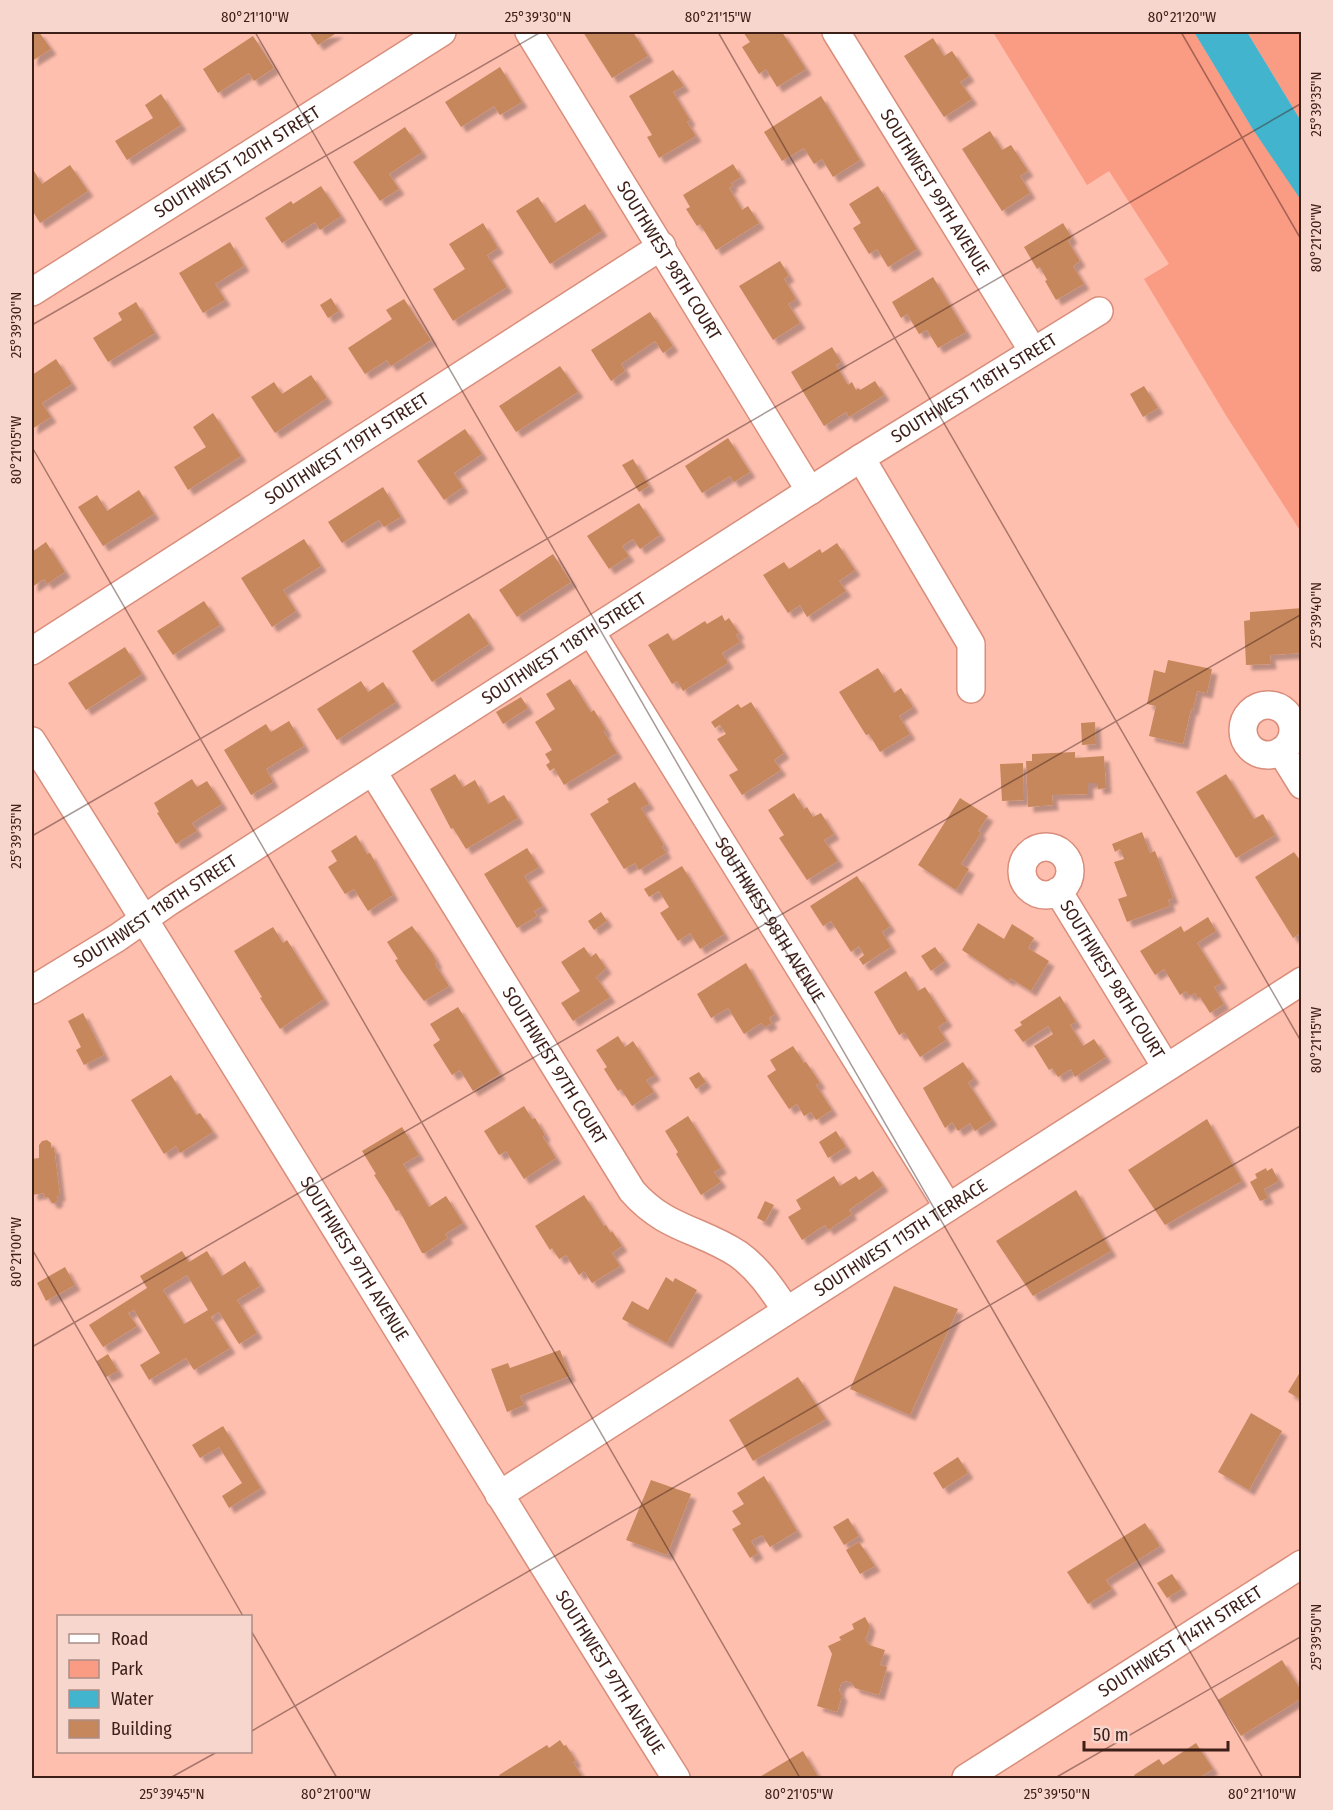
<svg xmlns="http://www.w3.org/2000/svg" width="1333" height="1810" viewBox="0 0 1333 1810" font-family="'Fira Sans Condensed',sans-serif">
<style>
.green{fill:#fa9b84}
.water{fill:#43b4cd}
.building{fill:#c6875c;fill-rule:evenodd;filter:url(#shadow)}
.lines{fill:none;stroke-linecap:round;stroke-linejoin:round}
.minor-casing{stroke:#d98e7b;stroke-width:30}
.minor{stroke:#fff;stroke-width:27}
.ticks{fill:none;stroke:#3d1f18;stroke-width:1.5;stroke-opacity:0.45}
.labels{text-anchor:middle;dominant-baseline:central;stroke-width:6;stroke-linejoin:round;paint-order:stroke}
.street-label{font-size:18px;fill:#3d1f18;stroke:#f6d6cd}
.neatline{fill:none;stroke:#3d1f18;stroke-width:2}
.ticks-label{font-size:15px;text-anchor:middle;fill:#3d1f18}
</style>
<defs>
<filter id="shadow"><feDropShadow dx="5.5" dy="5.5" stdDeviation="1.5" flood-color="#0004"/></filter>
</defs>
<rect width="100%" height="100%" fill="#ffbfaf"/>
<g class="green">
<polygon points="993,32 1194,32 1252,128 1298,193 1302,200 1301,532 1227,417 1144,279 1169,264 1109,171 1087,185"/>
<polygon points="1247,32 1299,32 1302,36 1301,121"/>
</g>
<polygon class="water" points="1194,32 1247,32 1301,121 1301,200 1252,128"/>
<g class="building">
<polygon points="32,32 39,32 51,49 32,61"/>
<polygon points="309,32 338,32 318,45"/>
<polygon points="583,32 633,32 648,56 612,78"/>
<polygon points="743,32 782,32 806,69 777,87 766,69 759,74 742,47 750,42"/>
<polygon points="253,36 274,68 254,81 249,73 218,93 203,69"/>
<polygon points="933,38 944,56 952,51 969,76 960,82 972,99 944,117 904,56"/>
<polygon points="500,67 522,102 500,115 494,106 461,127 445,102"/>
<polygon points="673,70 684,86 673,92 690,120 687,122 696,136 659,158 647,137 652,135 629,96"/>
<polygon points="161,94 181,125 127,160 115,141 153,118 145,105"/>
<polygon points="821,96 860,160 833,177 822,159 814,164 804,148 782,161 764,132"/>
<polygon points="405,127 422,152 389,174 399,189 380,201 353,162"/>
<polygon points="990,131 1002,150 1011,145 1028,171 1020,176 1030,193 1002,211 962,149"/>
<polygon points="733,164 741,177 731,183 733,186 729,188 742,210 748,206 759,223 716,250 700,224 697,226 686,209 690,207 683,195"/>
<polygon points="70,165 88,191 40,223 32,210 32,173 34,171 42,184"/>
<polygon points="321,186 341,216 320,230 315,222 282,243 265,218 291,201 293,204"/>
<polygon points="878,186 917,249 888,267 877,249 869,254 853,228 861,223 849,204"/>
<polygon points="538,197 555,223 585,204 602,231 550,264 516,211"/>
<polygon points="483,223 498,248 487,255 507,287 453,321 433,289 465,269 449,244"/>
<polygon points="1063,223 1072,238 1068,241 1080,261 1073,266 1084,284 1056,300 1045,281 1047,280 1040,267 1037,269 1024,247"/>
<polygon points="230,242 244,266 215,284 225,300 203,313 179,273"/>
<polygon points="780,261 789,276 784,279 796,299 788,304 800,323 773,340 739,286"/>
<polygon points="933,277 966,332 938,348 927,330 919,334 907,314 901,318 892,302"/>
<polygon points="331,298 339,311 328,318 320,305"/>
<polygon points="404,299 431,340 391,366 387,360 365,374 348,348 392,319 386,310"/>
<polygon points="136,302 155,333 108,362 93,338 122,320 118,313"/>
<polygon points="650,312 673,346 663,353 655,341 621,364 625,371 611,381 591,350"/>
<polygon points="832,347 841,362 836,365 848,385 852,382 856,390 859,388 860,390 875,381 884,395 849,417 846,412 824,426 791,372"/>
<polygon points="56,359 72,384 42,403 51,417 32,429 32,375"/>
<polygon points="560,366 578,392 516,432 499,406"/>
<polygon points="311,375 327,398 275,433 251,397 274,382 282,394"/>
<polygon points="1144,386 1158,408 1143,417 1130,394"/>
<polygon points="213,413 241,456 188,490 174,467 206,447 193,427"/>
<polygon points="465,429 482,454 454,473 463,487 444,500 417,461"/>
<polygon points="728,438 750,472 734,482 730,476 702,493 685,466"/>
<polygon points="633,459 649,486 639,492 622,465"/>
<polygon points="383,487 401,517 384,527 379,520 342,543 328,522"/>
<polygon points="139,490 154,514 103,546 78,507 97,495 107,511"/>
<polygon points="639,503 660,535 640,549 633,539 622,546 629,556 609,569 587,536"/>
<polygon points="304,539 321,566 283,590 296,611 272,627 241,578"/>
<polygon points="46,542 65,572 47,584 44,579 32,587 32,552"/>
<polygon points="837,543 855,570 839,581 846,591 807,617 800,605 788,613 763,575 784,562 789,569 820,549 822,553"/>
<polygon points="553,554 571,582 517,617 499,590"/>
<polygon points="204,601 220,625 173,655 157,631"/>
<polygon points="1302,608 1302,653 1270,655 1271,664 1246,665 1244,621 1250,620 1250,612"/>
<polygon points="469,613 489,644 432,682 412,651"/>
<polygon points="722,615 725,621 729,618 739,633 736,635 740,642 722,653 728,663 683,691 677,681 672,684 648,645 668,633 673,641 705,621 707,624"/>
<polygon points="125,647 142,674 86,710 68,683"/>
<polygon points="1168,660 1212,669 1207,693 1197,691 1193,710 1191,709 1183,744 1149,736 1156,706 1147,704 1154,670 1165,673"/>
<polygon points="878,668 894,693 901,688 913,707 899,716 910,734 880,752 869,734 866,735 839,692"/>
<polygon points="570,679 591,712 594,710 606,730 604,732 617,753 564,785 554,768 550,771 546,765 550,762 545,754 552,750 535,722 555,709 546,694"/>
<polygon points="361,681 368,692 383,682 396,702 337,740 317,709"/>
<polygon points="521,697 528,708 503,724 496,712"/>
<polygon points="751,702 784,753 774,760 781,770 742,795 729,775 738,770 717,739 726,734 720,725 715,728 711,722 738,704 741,708"/>
<polygon points="289,721 304,746 266,769 273,782 251,795 224,750 266,724 271,732"/>
<polygon points="1095,722 1096,744 1082,745 1081,723"/>
<polygon points="1075,752 1075,758 1104,756 1106,788 1098,789 1097,783 1088,783 1088,794 1052,795 1053,805 1028,807 1026,761 1032,761 1032,754"/>
<polygon points="1023,763 1024,800 1002,801 1000,764"/>
<polygon points="455,774 463,787 475,780 488,804 504,795 518,818 466,849 453,828 451,829 430,789"/>
<polygon points="1226,774 1254,819 1263,814 1275,835 1236,858 1196,792"/>
<polygon points="192,779 197,787 207,781 222,804 192,823 197,831 176,844 157,813 159,812 154,803"/>
<polygon points="635,782 649,804 641,808 664,845 662,846 666,853 639,870 635,863 624,869 590,814 609,802 607,799"/>
<polygon points="794,793 804,809 807,807 813,817 821,813 834,834 824,840 838,861 807,880 779,838 784,835 768,810"/>
<polygon points="960,798 988,816 978,831 981,833 961,864 969,869 956,890 918,865"/>
<polygon points="1142,832 1150,853 1155,851 1173,898 1168,900 1170,906 1127,922 1118,899 1127,896 1114,862 1124,859 1120,849 1115,852 1112,844"/>
<polygon points="356,835 367,854 370,853 393,895 368,911 354,889 345,894 328,867 337,861 331,851"/>
<polygon points="527,848 539,867 524,876 543,906 534,911 537,916 517,928 484,874"/>
<polygon points="1294,852 1302,863 1302,932 1293,938 1255,877"/>
<polygon points="682,866 724,934 700,949 690,933 678,941 660,913 669,907 659,891 649,897 644,889"/>
<polygon points="857,876 890,926 882,932 891,947 863,965 859,959 864,955 859,946 851,952 831,921 823,926 810,906"/>
<polygon points="601,912 607,921 594,930 588,921"/>
<polygon points="1208,917 1216,931 1197,943 1222,983 1214,987 1224,1004 1210,1013 1200,997 1198,998 1195,993 1189,996 1186,991 1180,995 1164,969 1155,975 1140,951 1181,926 1184,932"/>
<polygon points="978,923 1004,939 1012,924 1034,938 1028,948 1049,961 1031,991 1010,978 1009,981 962,950"/>
<polygon points="412,926 432,953 437,963 435,964 449,986 424,1001 401,970 395,960 398,959 387,942"/>
<polygon points="273,927 283,943 287,940 324,999 280,1029 260,998 262,997 234,951"/>
<polygon points="584,947 591,957 596,953 606,968 596,977 610,997 573,1021 561,1003 580,991 561,962"/>
<polygon points="935,947 945,961 931,971 921,956"/>
<polygon points="746,963 775,1014 769,1018 772,1023 765,1027 761,1023 744,1034 728,1008 711,1018 697,994"/>
<polygon points="906,971 918,991 925,987 947,1021 938,1027 946,1040 920,1057 904,1032 899,1035 874,992"/>
<polygon points="1060,996 1076,1022 1070,1025 1083,1046 1094,1039 1106,1057 1075,1077 1071,1069 1058,1077 1052,1068 1049,1070 1034,1046 1053,1034 1048,1026 1023,1042 1014,1030 1022,1025 1020,1022"/>
<polygon points="458,1007 500,1074 473,1091 460,1070 452,1075 433,1045 440,1040 430,1024"/>
<polygon points="83,1013 104,1055 84,1065 76,1050 81,1047 68,1021"/>
<polygon points="618,1036 625,1047 633,1041 655,1075 646,1080 654,1092 632,1106 621,1089 618,1091 604,1069 607,1067 596,1050"/>
<polygon points="793,1046 804,1063 806,1062 820,1083 816,1085 832,1110 816,1120 811,1112 804,1116 797,1104 789,1109 767,1076 776,1070 770,1060"/>
<polygon points="963,1062 974,1078 968,1083 992,1120 975,1131 970,1123 958,1131 952,1122 945,1128 923,1088"/>
<polygon points="699,1072 706,1082 696,1089 689,1078"/>
<polygon points="171,1075 196,1115 200,1113 213,1132 180,1153 176,1146 164,1154 131,1100"/>
<polygon points="524,1106 532,1119 535,1118 545,1135 543,1137 556,1158 524,1179 506,1151 499,1155 484,1131"/>
<polygon points="688,1116 721,1168 714,1172 721,1182 701,1195 676,1154 678,1152 665,1131"/>
<polygon points="1207,1119 1242,1181 1165,1225 1128,1170"/>
<polygon points="402,1127 419,1155 403,1164 429,1207 446,1196 463,1223 445,1234 448,1238 425,1253 422,1253 399,1210 396,1211 388,1197 374,1175 376,1174 362,1151"/>
<polygon points="836,1131 846,1147 828,1158 819,1142"/>
<polygon points="47,1140 51,1143 51,1148 54,1147 60,1196 57,1196 58,1200 55,1203 52,1203 48,1197 45,1198 44,1193 32,1195 32,1159 39,1158 39,1145 42,1141"/>
<polygon points="1266,1168 1267,1171 1272,1168 1279,1181 1264,1189 1268,1198 1260,1201 1250,1182 1257,1178 1255,1174"/>
<polygon points="873,1171 883,1186 849,1210 852,1214 828,1230 825,1225 802,1240 788,1217 801,1209 796,1200 834,1176 840,1186 856,1176 859,1180"/>
<polygon points="1076,1190 1111,1251 1033,1296 996,1241"/>
<polygon points="584,1195 604,1226 606,1225 611,1233 612,1231 622,1246 612,1253 620,1266 592,1283 584,1271 579,1275 566,1255 559,1259 552,1248 550,1250 535,1226"/>
<polygon points="765,1201 774,1205 765,1222 757,1218"/>
<path d="M182 1251 189 1262 207 1251 222 1276 245 1261 260 1286 237 1300 257 1333 239 1344 219 1312 211 1317 230 1348 194 1370 186 1358 149 1380 140 1365 160 1353 134 1310 128 1313 137 1326 103 1347 89 1325 147 1288 140 1276ZM187 1275 208 1310 184 1324 163 1290Z"/>
<polygon points="65,1267 75,1285 46,1301 37,1283"/>
<polygon points="666,1277 673,1282 675,1278 697,1290 667,1343 622,1319 632,1301 648,1310"/>
<polygon points="894,1286 958,1309 910,1415 850,1389"/>
<polygon points="560,1350 570,1376 520,1396 524,1405 507,1412 491,1369 508,1363 510,1368"/>
<polygon points="108,1354 118,1371 106,1377 97,1361"/>
<polygon points="1302,1369 1302,1400 1288,1392"/>
<polygon points="798,1377 826,1419 753,1461 729,1420"/>
<polygon points="1251,1413 1282,1431 1249,1490 1218,1472"/>
<polygon points="223,1426 261,1488 229,1508 222,1496 242,1483 219,1447 200,1458 192,1445"/>
<polygon points="958,1457 968,1473 943,1489 933,1473"/>
<polygon points="764,1476 797,1531 770,1547 762,1535 751,1541 758,1553 750,1558 732,1529 741,1524 732,1511 744,1504 737,1493"/>
<polygon points="651,1480 691,1494 667,1555 626,1540"/>
<polygon points="848,1518 859,1536 844,1545 833,1527"/>
<polygon points="1145,1523 1160,1546 1106,1580 1112,1589 1088,1604 1067,1572"/>
<polygon points="859,1542 875,1566 860,1574 846,1550"/>
<polygon points="1172,1574 1182,1589 1167,1598 1157,1583"/>
<polygon points="865,1617 870,1626 867,1636 865,1638 869,1645 885,1650 880,1665 887,1667 879,1695 855,1688 852,1683 846,1681 841,1683 839,1690 842,1696 837,1712 817,1706 832,1654 828,1646 841,1640 839,1637 854,1629 852,1624"/>
<polygon points="1282,1660 1302,1692 1302,1698 1241,1736 1218,1700"/>
<polygon points="560,1740 564,1746 566,1745 576,1761 573,1762 583,1778 501,1778 499,1775 547,1745 549,1748"/>
<polygon points="1196,1743 1213,1769 1199,1778 1136,1778 1134,1775 1159,1759 1163,1765"/>
<polygon points="803,1751 819,1778 758,1778"/>
</g>
<g class="lines">
<defs>
<g id="minor">
<path id="s1" d="M529 32 810 491"/>
<path id="s2" d="M836 32 1033 351"/>
<path id="s3" d="M32 292 442 32"/>
<polyline points="861,458 971,644 971,689"/>
<path id="s4" d="M591 632 948 1207"/>
<path id="s5" d="M32 651 662 246"/>
<circle cx="1268" cy="730" r="25"/>
<path id="s6" d="M32 741C250 1085 460 1434 676 1778"/>
<polyline points="1281,751 1302,785"/>
<path id="s7" d="M373 772 632 1191C665 1229 700 1229 738 1254 759 1269 772 1289 786 1310"/>
<circle cx="1046" cy="871" r="24"/>
<path id="s8" d="M1058 891 1166 1067"/>
<path id="s9" d="M32 990 117 938 170 901 861 458 1099 311"/>
<path id="s10" d="M499 1495 1302 981"/>
<path id="s11" d="M966 1778 1302 1564"/>
</g>
</defs>
<use href="#minor" class="minor-casing"/>
<use href="#minor" class="minor"/>
</g>
<path class="ticks" d="M255 32 1263 1778M718 32 1302 1043M1181 32 1302 241M32 325 541 32M32 447 800 1778M32 836 1302 103M32 1249 243 1616M32 1347 1302 614M250 1629 337 1778M250 1732 1302 1125M170 1778 217 1752M1055 1778 1302 1636"/>
<g class="labels">
<g class="street-label">
<text stroke="none"><textPath href="#s3" startOffset="243">SOUTHWEST 120TH STREET</textPath></text>
<text stroke="none"><textPath href="#s2" startOffset="188">SOUTHWEST 99TH AVENUE</textPath></text>
<text stroke="none"><textPath href="#s1" startOffset="268">SOUTHWEST 98TH COURT</textPath></text>
<text stroke="none"><textPath href="#s9" startOffset="1118">SOUTHWEST 118TH STREET</textPath></text>
<text stroke="none"><textPath href="#s5" startOffset="374">SOUTHWEST 119TH STREET</textPath></text>
<text stroke="none"><textPath href="#s9" startOffset="632">SOUTHWEST 118TH STREET</textPath></text>
<text stroke="none"><textPath href="#s9" startOffset="146">SOUTHWEST 118TH STREET</textPath></text>
<text stroke="none"><textPath href="#s4" startOffset="339">SOUTHWEST 98TH AVENUE</textPath></text>
<text stroke="none"><textPath href="#s8" startOffset="104">SOUTHWEST 98TH COURT</textPath></text>
<text stroke="none"><textPath href="#s7" startOffset="345">SOUTHWEST 97TH COURT</textPath></text>
<text stroke="none"><textPath href="#s10" startOffset="477">SOUTHWEST 115TH TERRACE</textPath></text>
<text stroke="none"><textPath href="#s6" startOffset="610">SOUTHWEST 97TH AVENUE</textPath></text>
<text stroke="none"><textPath href="#s11" startOffset="254">SOUTHWEST 114TH STREET</textPath></text>
<text stroke="none"><textPath href="#s6" startOffset="1096">SOUTHWEST 97TH AVENUE</textPath></text>
</g>
</g>
<rect width="1333" height="1810" fill="none" stroke="#f6d6cd" stroke-width="66"/>
<rect x="57" y="1615" width="195" height="138" fill="#f6d6cd" stroke="#ac8d85" stroke-width="1.5"/>
<rect x="69" y="1634" width="30" height="9" fill="#ffffff" stroke="#ac8d85" stroke-width="1.5"/>
<text x="111" y="1645" font-size="18" fill="#3d1f18">Road</text>
<rect x="69" y="1660" width="30" height="18" fill="#fa9b84" stroke="#ac8d85" stroke-width="1.5"/>
<text x="111" y="1675" font-size="18" fill="#3d1f18">Park</text>
<rect x="69" y="1690" width="30" height="18" fill="#43b4cd" stroke="#ac8d85" stroke-width="1.5"/>
<text x="111" y="1705" font-size="18" fill="#3d1f18">Water</text>
<rect x="69" y="1720" width="30" height="18" fill="#c6875c" stroke="#ac8d85" stroke-width="1.5"/>
<text x="111" y="1735" font-size="18" fill="#3d1f18">Building</text>
<path d="M1084 1741v9h144v-9" fill="none" stroke="#3d1f18" stroke-width="3"/>
<text x="1093" y="1741" font-size="18" fill="#3d1f18" stroke="#f6d6cd" stroke-width="4.5" paint-order="stroke">50 m</text>
<rect x="33" y="33" width="1267" height="1744" class="neatline"/>
<g class="ticks-label">
<text x="255" y="22">80°21'10"W</text>
<text x="538" y="22">25°39'30"N</text>
<text x="718" y="22">80°21'15"W</text>
<text x="1182" y="22">80°21'20"W</text>
<text transform="translate(1316 104) rotate(-90)" y="5">25°39'35"N</text>
<text transform="translate(1316 238) rotate(-90)" y="5">80°21'20"W</text>
<text transform="translate(16 325) rotate(-90)" y="5">25°39'30"N</text>
<text transform="translate(16 450) rotate(-90)" y="5">80°21'05"W</text>
<text transform="translate(1316 615) rotate(-90)" y="5">25°39'40"N</text>
<text transform="translate(16 836) rotate(-90)" y="5">25°39'35"N</text>
<text transform="translate(1316 1040) rotate(-90)" y="5">80°21'15"W</text>
<text transform="translate(16 1252) rotate(-90)" y="5">80°21'00"W</text>
<text transform="translate(1316 1637) rotate(-90)" y="5">25°39'50"N</text>
<text x="172" y="1799">25°39'45"N</text>
<text x="336" y="1799">80°21'00"W</text>
<text x="799" y="1799">80°21'05"W</text>
<text x="1057" y="1799">25°39'50"N</text>
<text x="1262" y="1799">80°21'10"W</text>
</g>
</svg>
